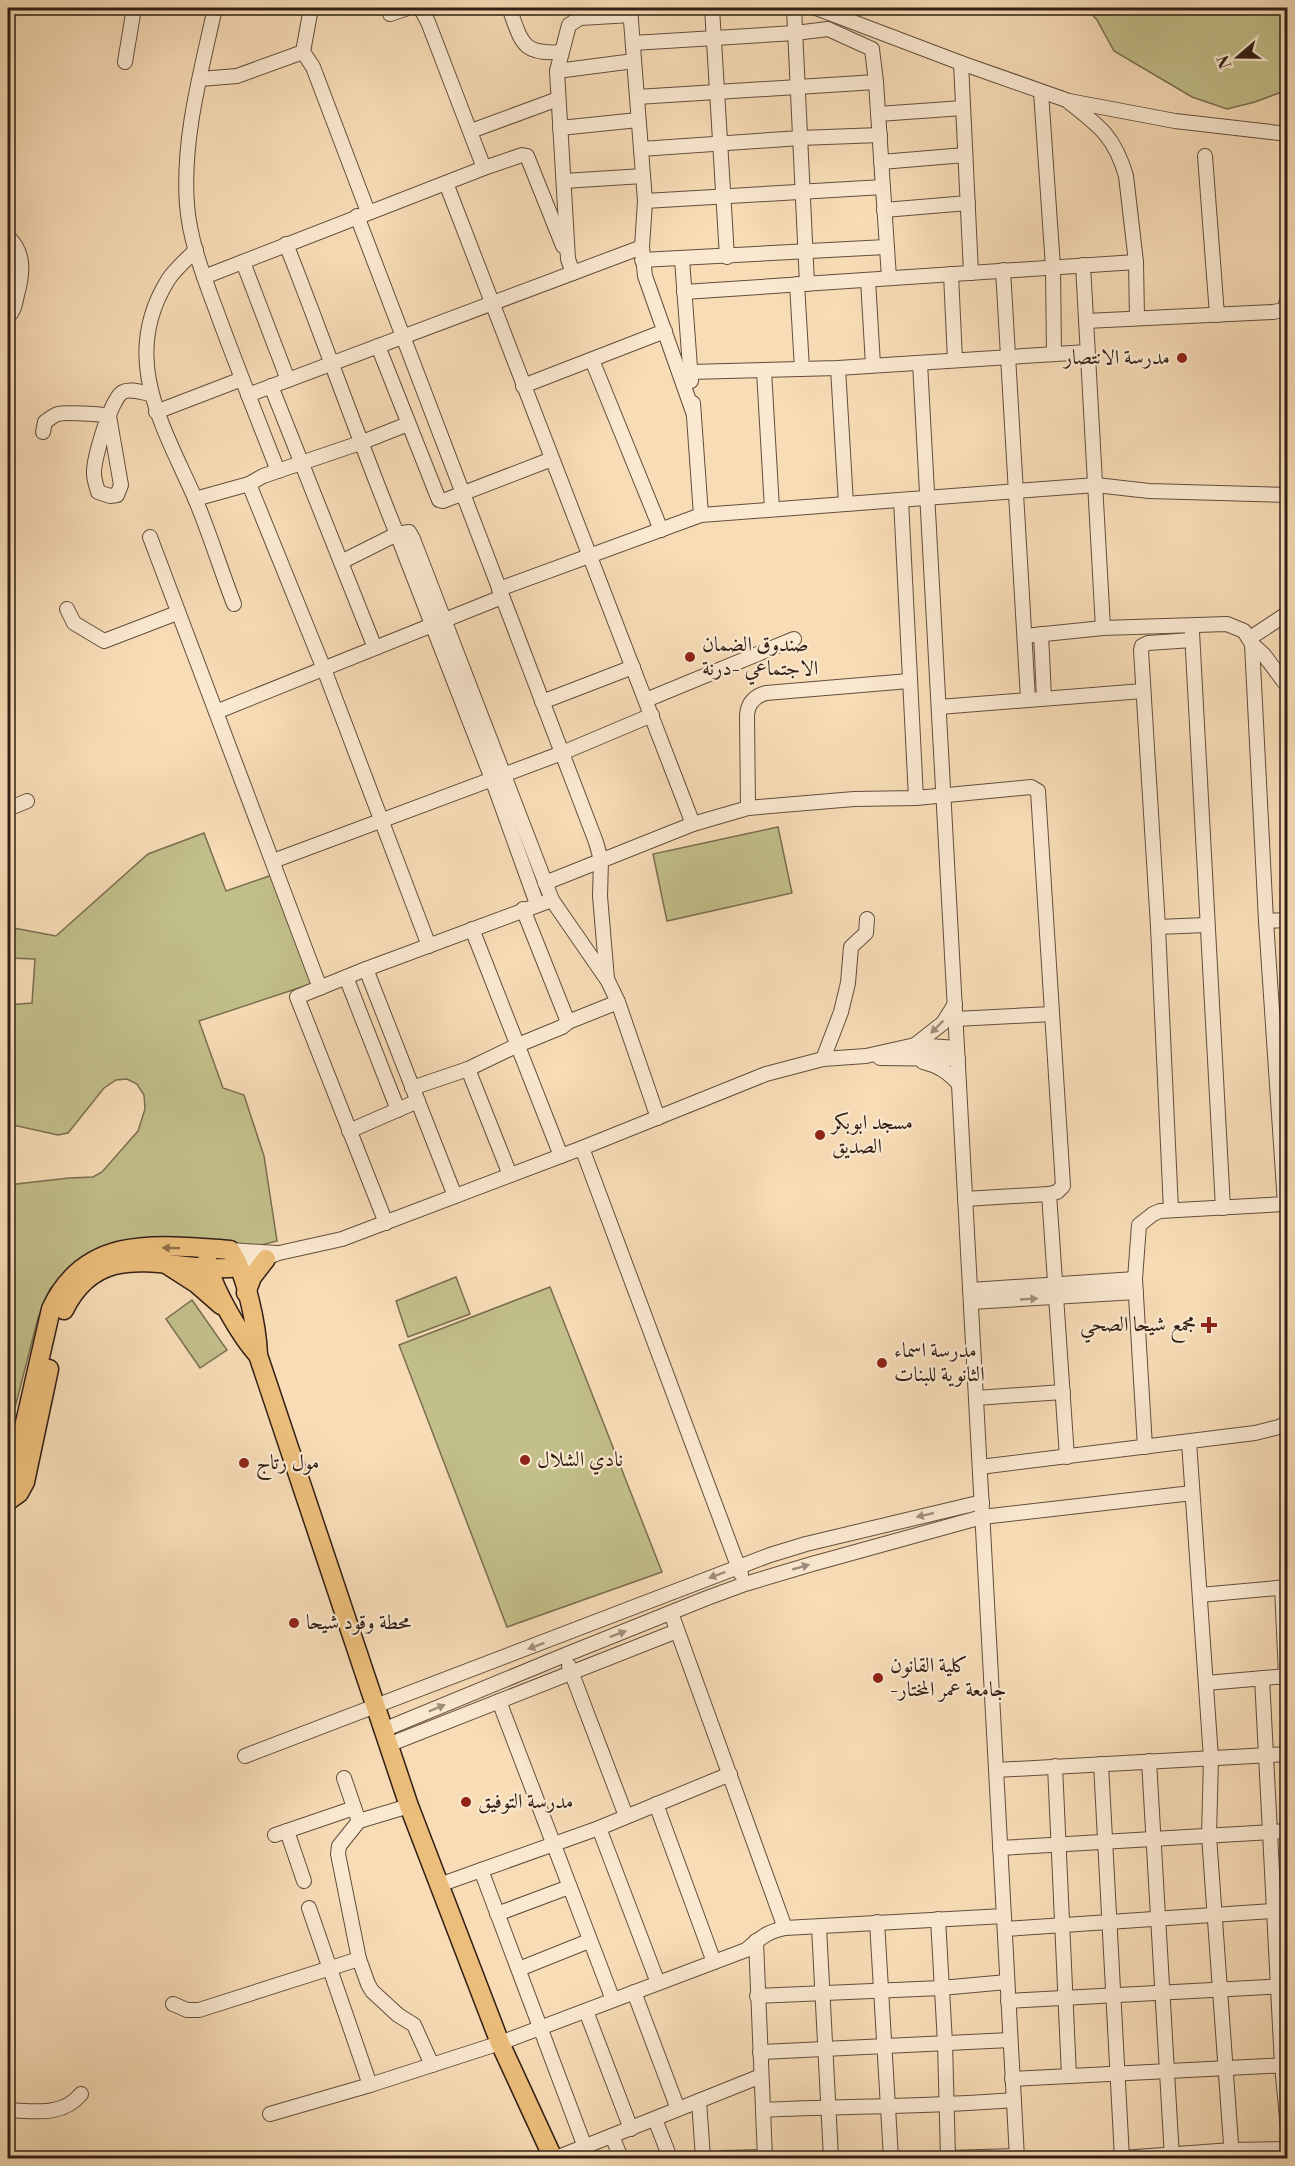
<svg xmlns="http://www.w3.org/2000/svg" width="1295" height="2166" viewBox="0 0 1295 2166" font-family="'Libre Bodoni',Amiri,serif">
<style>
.green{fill:#c2bf8a;stroke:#7a6e50;stroke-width:1.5}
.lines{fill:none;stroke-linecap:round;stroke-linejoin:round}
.minor-casing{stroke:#624e3d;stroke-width:16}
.major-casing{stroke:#311e15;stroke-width:21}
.minor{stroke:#fae8d0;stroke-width:14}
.major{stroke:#ecbe7b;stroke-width:18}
.oneway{fill:#a08d7c}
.oneway2{fill:#8e6e48}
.poi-dot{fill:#8f2418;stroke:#fae8d0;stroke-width:2}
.labels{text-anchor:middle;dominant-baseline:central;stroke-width:4.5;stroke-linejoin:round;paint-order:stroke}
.poi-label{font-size:21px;fill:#311e15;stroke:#fae8d0;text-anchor:start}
</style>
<rect width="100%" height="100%" fill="#f7dcb6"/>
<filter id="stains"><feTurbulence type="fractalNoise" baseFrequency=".00333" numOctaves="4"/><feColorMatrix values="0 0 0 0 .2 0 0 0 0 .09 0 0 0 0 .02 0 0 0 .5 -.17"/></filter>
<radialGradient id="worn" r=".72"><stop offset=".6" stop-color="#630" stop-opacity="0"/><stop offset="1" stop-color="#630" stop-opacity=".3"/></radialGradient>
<g class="green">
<polygon points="1086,8 1287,8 1287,90 1255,102 1227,109 1192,97 1114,51 1097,20"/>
<polygon points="778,827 792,893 667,921 653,854"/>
<polygon points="204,833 226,891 272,875 314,983 199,1021 223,1088 244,1095 264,1156 277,1241 249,1248 197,1246 65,1274 50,1289 38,1318 10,1427 8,1462 8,1185 69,1178 93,1177 102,1172 138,1131 145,1109 144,1095 137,1084 127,1079 116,1080 104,1088 68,1133 58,1135 8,1124 8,1005 32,1003 35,959 8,958 8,927 56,936 148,854"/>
<polygon points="456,1277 470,1314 408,1337 396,1301"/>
<polygon points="550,1287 662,1572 507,1627 399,1345"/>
<polygon points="192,1300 227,1350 200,1368 166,1319"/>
</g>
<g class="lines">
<defs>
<g id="minor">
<path d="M215 8C201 72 182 139 187 205 190 244 206 282 219 318 238 369 258 420 278 471"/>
<path d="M509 8C522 42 521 55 562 52"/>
<polyline points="630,8 645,201 642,247 645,276 693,412"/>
<polyline points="712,8 727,257"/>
<polyline points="794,8 807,284"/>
<polyline points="816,8 961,63 1069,101 1175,121 1288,134"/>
<polyline points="390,14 408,8"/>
<polyline points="633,43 795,33 828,29 872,49 876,82 889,278"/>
<polyline points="303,52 311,8"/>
<polyline points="125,62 134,8"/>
<polyline points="961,63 971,273"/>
<polyline points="557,71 634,61"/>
<polyline points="200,79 237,76 303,52 313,67 368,212"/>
<polyline points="1041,92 1053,267 1054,354"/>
<polyline points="637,97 876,82"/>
<path d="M1070 103C1101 127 1115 138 1126 176L1136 262 1137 318"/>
<polyline points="878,114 963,108"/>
<polyline points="560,128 638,120"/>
<polyline points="471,131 558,99"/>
<polyline points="641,149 800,138 880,135"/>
<polyline points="1205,156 1217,315"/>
<polyline points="881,162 965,155"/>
<polyline points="484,168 522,155 527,156 563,246"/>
<polyline points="564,181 643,176"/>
<polyline points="446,183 693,824 545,883"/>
<polyline points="645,201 883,187"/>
<polyline points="884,210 968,203"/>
<polyline points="357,216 596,842 601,860 600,896 607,979"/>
<path d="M8 237C25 252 23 274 17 295 15 304 14 311 8 317"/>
<path d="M286 244C324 340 358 438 397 534L409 532 413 539 552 900 608 981 618 1002 658 1118"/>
<path d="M196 250C187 259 175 269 168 280 120 357 162 424 194 496 209 531 220 568 234 604"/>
<polyline points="682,259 691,381"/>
<polyline points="642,260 886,247"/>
<polyline points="243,262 288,380"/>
<polyline points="1083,265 1103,628"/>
<polyline points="1003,270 1028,699"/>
<polyline points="573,273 568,259 557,71 569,25 580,18 631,15"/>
<polyline points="951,274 955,360"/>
<polyline points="204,277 484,168 428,22 421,9 417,8"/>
<polyline points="868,280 873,365"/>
<polyline points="797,284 802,369"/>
<polyline points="684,292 1136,262"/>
<polyline points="1086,321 1273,312 1284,310 1288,298"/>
<polyline points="378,346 439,500 443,501 552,459"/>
<polyline points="592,360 661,530"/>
<polyline points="920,363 1017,2158"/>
<polyline points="838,368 846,504"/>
<polyline points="764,371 772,509"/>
<polyline points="690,372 838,368 1087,352"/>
<polyline points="271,386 375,648"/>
<polyline points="523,386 665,331"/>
<polyline points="248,395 642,247"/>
<polyline points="693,403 701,515"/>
<polyline points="156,412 242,379"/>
<path d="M43 432 45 422C49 419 54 415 58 414 64 412 103 414 109 416L121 485 117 495 110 496 98 492C97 487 94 480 94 474 93 461 111 397 123 392 130 388 143 393 151 394"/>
<polyline points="249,484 324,669 429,946"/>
<polyline points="195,499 249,484 263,476 360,443 408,424"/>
<polyline points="901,500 916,798"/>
<polyline points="150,537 320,988"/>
<polyline points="341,562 397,534 492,779 537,904"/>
<polyline points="499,589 701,515 1096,485 1149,491 1288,495"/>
<polyline points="67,609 74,623 104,641 177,613"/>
<polyline points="1192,632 1223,1208"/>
<polyline points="1041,634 1044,698"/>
<polyline points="1025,636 1103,628 1227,624 1244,631 1252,644 1266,921 1285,1204 1160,1211 1153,1214 1139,1225 1135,1279 1145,1447"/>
<polyline points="1250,638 1288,613"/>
<polyline points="1252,644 1264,655 1288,687"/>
<polyline points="646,700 794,639"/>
<polyline points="542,702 633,667"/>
<polyline points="939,707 1143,691"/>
<polyline points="216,712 502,597"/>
<path d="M748 808 747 715C748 703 755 696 766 693L909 681"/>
<polyline points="8,809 27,801"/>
<polyline points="693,824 748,808 854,799 916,798 1031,787 1038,791 1063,1186 1057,1192 1049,1194 965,1199"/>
<polyline points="273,861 562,753 652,715"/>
<polyline points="523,909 568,1022"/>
<polyline points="1266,921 1288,920"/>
<polyline points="1158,927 1206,925"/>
<polyline points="472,929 561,1156"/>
<polyline points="366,969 455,1196"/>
<polyline points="346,977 398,1110"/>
<polyline points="956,1019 1052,1014"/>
<polyline points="915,1045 943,1023 955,1004"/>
<polyline points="880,1058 958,1059"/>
<polyline points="823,1059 841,1012 848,983 851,947 866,933 867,919"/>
<path d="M923 1062C939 1066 948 1072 959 1084"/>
<polyline points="468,1069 510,1175"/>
<polyline points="412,1088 468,1069 518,1045 562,1027 568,1022 618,1002"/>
<polyline points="349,1131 418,1101"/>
<polyline points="582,1148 741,1574"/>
<polyline points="1049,1194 1067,1457"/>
<polyline points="1171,1210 1158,927 1141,650 1142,646 1148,643 1192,640"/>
<polyline points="386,1223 297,997 366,969 552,900"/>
<polyline points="230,1250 277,1253"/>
<polyline points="239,1267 279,1253 342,1239 582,1148 766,1074 823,1059 866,1056 915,1045 957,1048"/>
<polyline points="970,1290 1135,1279"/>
<polyline points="971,1302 1136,1292"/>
<polyline points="976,1398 1063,1392"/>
<polyline points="1189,1442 1211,1758 1209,1836 1232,2158"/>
<polyline points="980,1467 1255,1433 1279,1427 1288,1422"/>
<polyline points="1282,1587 1286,1676"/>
<polyline points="1200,1595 1288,1587"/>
<polyline points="671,1613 785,1928"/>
<polyline points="569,1666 626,1816"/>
<polyline points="1262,1678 1282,2065 1288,2129"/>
<polyline points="1206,1683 1288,1676"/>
<polyline points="499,1701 613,2000"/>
<polyline points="383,1730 565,1655 707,1598 745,1584 812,1564 982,1517 1192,1493"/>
<polyline points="388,1745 677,1631"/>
<polyline points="245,1756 770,1555 806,1544 982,1502"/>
<polyline points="1149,1761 1172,2158"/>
<polyline points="1101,1764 1122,2158"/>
<polyline points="1055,1766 1069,2076"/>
<polyline points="996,1770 1288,1754"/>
<polyline points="344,1778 357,1816"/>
<polyline points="656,1804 714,1962"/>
<polyline points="409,1806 359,1821 339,1846 338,1854 359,1959 368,1984 372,1991 398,2015 414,2025 432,2065"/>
<polyline points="599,1828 658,1983"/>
<polyline points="287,1831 304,1881"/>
<polyline points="275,1835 354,1808"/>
<polyline points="1000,1848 1288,1831"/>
<polyline points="481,1870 585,2147"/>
<polyline points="439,1885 599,1828 730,1774"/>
<polyline points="309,1908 370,2085"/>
<polyline points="497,1914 569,1887"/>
<polyline points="938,1919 945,2043 948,2158"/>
<polyline points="877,1922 891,2158"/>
<polyline points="819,1927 831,2158"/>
<polyline points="1005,1929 1288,1910"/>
<polyline points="756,1941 765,2158"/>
<polyline points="519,1969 589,1941"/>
<polyline points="634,1992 678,2109"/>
<polyline points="757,1996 941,1988 1007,1982"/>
<polyline points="1008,2001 1285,1986"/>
<polyline points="173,2004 187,2010 199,2010 359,1959"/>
<polyline points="586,2011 631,2129"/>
<polyline points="760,2052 1010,2040"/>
<polyline points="1012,2079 1288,2065"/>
<polyline points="699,2101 703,2158"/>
<path d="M8 2110C34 2111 62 2117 81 2094"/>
<path d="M763 2110C846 2106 930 2107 1014 2100"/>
<path d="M270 2114 370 2085 500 2043 746 1950C761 1938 766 1932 785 1928L1004 1916"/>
<polyline points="655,2119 670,2158"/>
<polyline points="612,2136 621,2158"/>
<polyline points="556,2158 761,2076"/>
<polyline points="723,2158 764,2157"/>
<polyline points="948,2158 1017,2156"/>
<polyline points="1122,2158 1232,2150 1288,2149"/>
</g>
<g id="major">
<path d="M207 1260C210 1284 241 1337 258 1355"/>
<polyline points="169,1266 197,1284 221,1305"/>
<polyline points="246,1293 252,1277 266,1259"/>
<path d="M64 1310C103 1231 174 1276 239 1267"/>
<path d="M8 1481 13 1475 51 1309C86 1233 160 1245 230 1250 246 1272 257 1327 258 1355L409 1806 500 2043 553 2158"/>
<polyline points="8,1501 19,1493 25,1482 49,1369"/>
</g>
</defs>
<use href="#minor" class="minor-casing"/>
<use href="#major" class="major-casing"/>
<use href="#minor" class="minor"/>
<use href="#major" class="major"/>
</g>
<defs><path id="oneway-solid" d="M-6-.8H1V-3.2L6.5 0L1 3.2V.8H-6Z" transform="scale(1.5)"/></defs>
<g class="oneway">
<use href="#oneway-solid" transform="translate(937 1027) rotate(135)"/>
<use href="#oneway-solid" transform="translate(1029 1299) rotate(-3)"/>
<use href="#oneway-solid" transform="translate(925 1515) rotate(167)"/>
<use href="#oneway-solid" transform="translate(801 1567) rotate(-16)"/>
<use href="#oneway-solid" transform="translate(717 1575) rotate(159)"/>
<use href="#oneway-solid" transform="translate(618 1634) rotate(-21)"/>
<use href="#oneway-solid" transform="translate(536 1646) rotate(159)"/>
<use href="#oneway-solid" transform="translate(437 1708) rotate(-23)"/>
</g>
<use class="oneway2" href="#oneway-solid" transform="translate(171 1248) rotate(-179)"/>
<g class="poi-dot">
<circle cx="1182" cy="358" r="6"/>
<circle cx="690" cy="657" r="6"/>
<circle cx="820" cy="1135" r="6"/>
<path d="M1206 1316h6v6h6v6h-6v6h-6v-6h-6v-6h6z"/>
<circle cx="882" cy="1363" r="6"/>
<circle cx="525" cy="1460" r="6"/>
<circle cx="244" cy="1463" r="6"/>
<circle cx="294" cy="1623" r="6"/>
<circle cx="878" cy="1678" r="6"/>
<circle cx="466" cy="1802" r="6"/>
</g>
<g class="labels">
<g class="poi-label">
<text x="1170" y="358" text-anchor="end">مدرسة الانتصار</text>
<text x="702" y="645">صندوق الضمان<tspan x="702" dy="24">الاجتماعي -درنة</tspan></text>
<text x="832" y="1123">مسجد ابوبكر<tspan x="832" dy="24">الصديق</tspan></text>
<text x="1196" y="1325" text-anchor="end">مجمع شيحا الصحي</text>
<text x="894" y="1351">مدرسة اسماء<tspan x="894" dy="24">الثانوية للبنات</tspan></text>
<text x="537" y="1460">نادي الشلال</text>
<text x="256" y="1463">مول رتاج</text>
<text x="306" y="1623">محطة وقود شيحا</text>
<text x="890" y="1666">كلية القانون<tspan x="890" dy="24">-جامعة عمر المختار</tspan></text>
<text x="478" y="1802">مدرسة التوفيق</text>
</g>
</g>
<rect width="1295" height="2166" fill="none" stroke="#f7dcb6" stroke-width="30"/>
<rect x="9" y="9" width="1277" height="2148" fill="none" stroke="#311e15" stroke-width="3"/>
<rect x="15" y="15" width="1265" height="2136" fill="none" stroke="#311e15" stroke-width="1.5"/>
<g transform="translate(1238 57) rotate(250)" stroke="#fae8d0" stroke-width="4.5" paint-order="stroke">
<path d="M0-4.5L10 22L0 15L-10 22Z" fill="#311e15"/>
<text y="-9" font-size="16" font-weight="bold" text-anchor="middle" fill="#311e15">N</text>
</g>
<rect width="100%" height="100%" filter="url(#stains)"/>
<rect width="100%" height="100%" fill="url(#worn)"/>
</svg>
